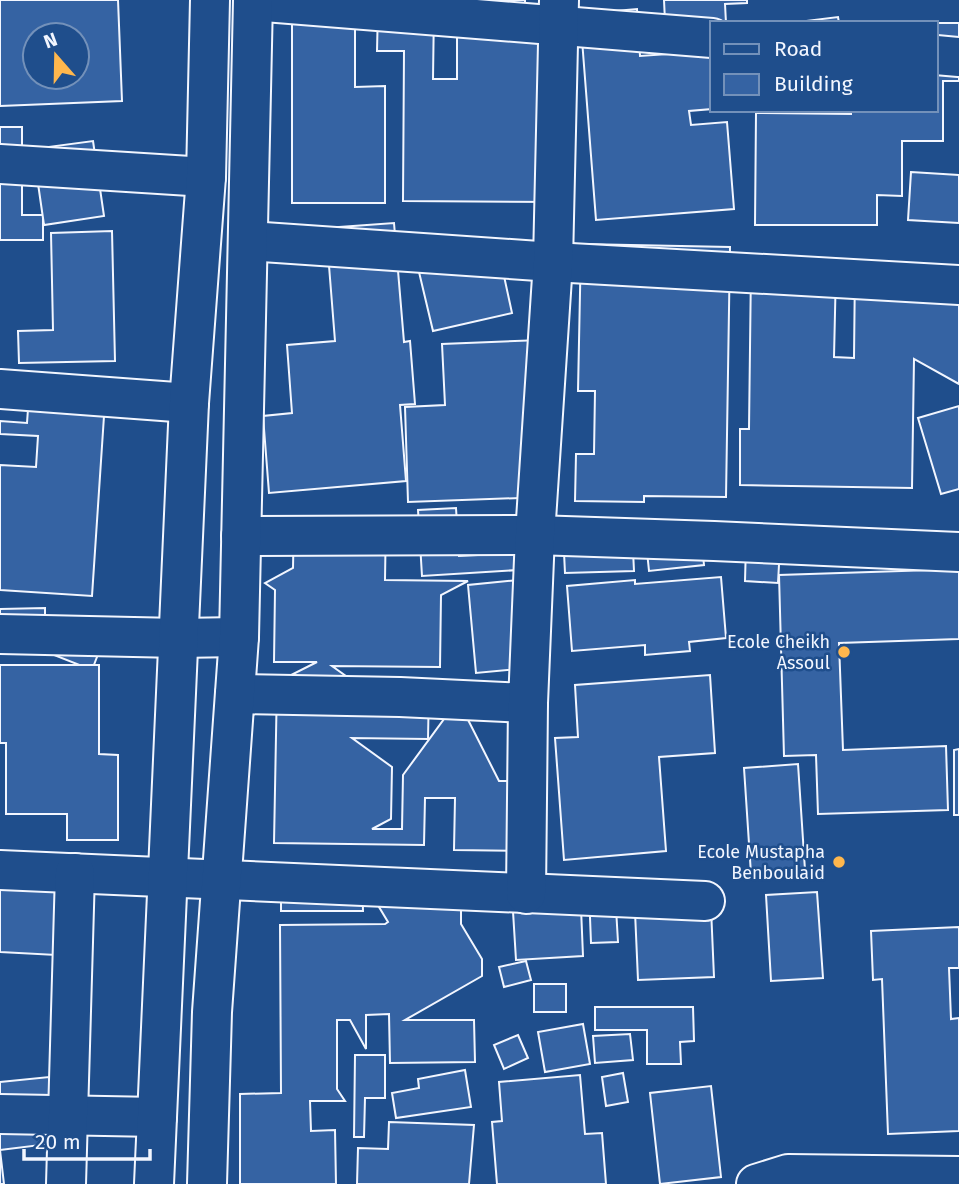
<svg xmlns="http://www.w3.org/2000/svg" width="959" height="1184" viewBox="0 0 959 1184" font-family="'Fira Sans',sans-serif">
<style>
.building{fill:#3563a3;stroke:#f2f6ff;stroke-width:2;fill-rule:evenodd}
.lines{fill:none;stroke-linecap:round;stroke-linejoin:round}
.minor-casing{stroke:#f2f6ff;stroke-width:42}
.primary-casing{stroke:#f2f6ff;stroke-width:42}
.minor{stroke:#1f4e8c;stroke-width:38}
.primary{stroke:#1f4e8c;stroke-width:38}
.poi-dot{fill:#ffb74d;stroke:#1f4e8c;stroke-width:2.5}
.labels{text-anchor:middle;dominant-baseline:central;stroke-width:5;stroke-linejoin:round;paint-order:stroke}
.poi-label{font-size:18px;fill:#f2f6ff;stroke:#1f4e8c;text-anchor:end}
</style>
<rect width="100%" height="100%" fill="#1f4e8c"/>
<g class="building">
<path d="M0 0H118L122 101 0 106ZM35 35H77V77H35Z"/>
<polygon points="292,0 355,0 355,87 385,86 385,203 292,203"/>
<polygon points="457,0 525,0 525,39 555,39 554,202 403,201 404,51 377,51 378,7 434,7 433,79 457,79"/>
<polygon points="664,0 747,0 747,3 725,4 726,23 712,23 666,43"/>
<polygon points="637,9 640,56 712,51 712,109 689,111 691,125 727,122 734,209 596,220 580,14"/>
<polygon points="838,17 839,23 790,23"/>
<rect x="851" y="22" width="72" height="1"/>
<polygon points="936,23 959,23 959,81 943,81 943,141 902,141 902,196 877,195 877,225 755,225 756,113 851,114 851,110 936,110"/>
<polygon points="0,127 22,127 22,215 43,215 43,240 0,240"/>
<polygon points="93,141 104,216 44,225 33,149"/>
<polygon points="911,172 959,175 959,223 908,220"/>
<polygon points="394,223 404,342 410,341 415,404 400,405 406,481 269,493 263,416 292,413 287,345 335,341 326,228"/>
<polygon points="112,231 115,361 19,363 18,331 53,330 51,233"/>
<polygon points="581,244 730,247 726,497 644,496 644,502 575,501 576,454 594,454 595,391 578,391"/>
<polygon points="499,253 512,313 433,331 419,272"/>
<polygon points="915,265 959,265 959,384 914,359 912,488 740,485 740,429 749,429 751,267 836,269 834,357 854,358 855,267"/>
<polygon points="541,340 546,497 408,502 405,407 445,405 442,344"/>
<polygon points="30,381 106,386 92,596 0,590 0,465 36,467 38,436 0,434 0,421 27,423"/>
<polygon points="959,406 959,489 941,494 918,418"/>
<polygon points="456,508 459,556 477,555 476,527 516,525 518,570 422,576 418,510"/>
<polygon points="294,516 386,517 385,580 468,581 441,595 440,667 332,666 402,716 429,687 428,739 352,738 392,767 391,819 372,829 402,829 403,775 458,700 499,781 520,781 519,851 454,850 455,798 425,798 424,845 274,843 277,682 317,662 274,662 275,590 265,583 293,568"/>
<polygon points="700,526 704,565 649,571 645,532"/>
<polygon points="632,530 634,571 565,573 563,532"/>
<polygon points="746,544 780,546 778,583 745,581"/>
<polygon points="959,545 959,639 839,643 843,750 946,746 948,810 818,814 816,755 784,756 779,575 932,570"/>
<polygon points="721,577 726,638 689,642 690,651 645,655 645,645 572,651 567,586 635,580 635,584"/>
<polygon points="529,579 537,667 476,673 468,585"/>
<polygon points="45,608 45,653 0,654 0,609"/>
<polygon points="63,634 100,649 92,670 54,655"/>
<polygon points="0,665 99,665 99,754 118,755 118,840 67,840 67,814 6,814 6,743 0,743"/>
<polygon points="710,675 715,753 659,757 666,851 564,860 555,738 578,737 575,685"/>
<polygon points="959,749 959,815 954,815 954,750"/>
<polygon points="798,764 805,870 751,874 744,768"/>
<polygon points="0,868 59,871 56,955 0,952"/>
<polygon points="362,868 363,911 281,911 281,869"/>
<polygon points="461,873 461,924 482,959 482,976 405,1020 474,1020 475,1062 390,1063 389,1014 366,1015 366,1049 350,1020 337,1020 337,1089 345,1101 310,1101 311,1131 335,1130 336,1184 240,1184 240,1094 281,1093 280,925 385,924 388,922 373,897"/>
<polygon points="511,879 581,908 583,956 516,960"/>
<polygon points="710,885 714,977 638,980 634,889"/>
<polygon points="615,891 618,942 591,943 589,892"/>
<polygon points="817,892 823,978 771,981 766,895"/>
<polygon points="959,927 959,968 949,968 951,1019 959,1018 959,1131 888,1134 882,979 873,980 871,931"/>
<polygon points="526,961 531,980 504,987 499,967"/>
<rect x="534" y="984" width="32" height="28"/>
<polygon points="595,1007 693,1007 694,1041 680,1042 681,1064 647,1064 647,1030 595,1030"/>
<polygon points="583,1024 590,1064 545,1072 538,1032"/>
<polygon points="630,1034 633,1060 595,1063 593,1036"/>
<polygon points="518,1035 528,1058 504,1069 494,1045"/>
<polygon points="355,1055 385,1055 385,1098 365,1098 364,1137 354,1137"/>
<polygon points="465,1070 471,1107 396,1118 392,1093 419,1088 418,1079"/>
<polygon points="623,1073 628,1102 606,1106 602,1077"/>
<polygon points="580,1075 585,1134 602,1133 606,1184 497,1184 492,1122 502,1121 499,1082"/>
<polygon points="49,1077 57,1143 0,1150 0,1082"/>
<polygon points="711,1086 721,1177 660,1184 650,1093"/>
<polygon points="389,1122 474,1125 469,1184 357,1184 358,1148 388,1149"/>
<polygon points="0,1150 4,1184 0,1184"/>
</g>
<g class="lines">
<defs>
<g id="minor">
<polyline points="253,1 712,38"/>
<polyline points="936,55 959,57"/>
<polyline points="0,164 206,177"/>
<polyline points="249,241 553,262 959,285"/>
<polyline points="0,389 189,403"/>
<polyline points="241,536 535,535 714,541 959,552"/>
<polyline points="0,634 178,638 239,637"/>
<polyline points="235,694 400,697 528,703"/>
<polyline points="0,870 705,901"/>
<polyline points="526,894 528,703 535,535 553,262 559,0"/>
<polyline points="0,1114 157,1117"/>
<polyline points="66,1184 75,873"/>
<polyline points="756,1184 788,1174 959,1176"/>
</g>
<g id="primary">
<polyline points="154,1184 189,403 206,177 210,0"/>
<polyline points="207,1184 212,1012 239,637 253,0"/>
</g>
</defs>
<use href="#minor" class="minor-casing"/>
<use href="#primary" class="primary-casing"/>
<use href="#minor" class="minor"/>
<use href="#primary" class="primary"/>
</g>
<g class="poi-dot">
<circle cx="844" cy="652" r="7"/>
<circle cx="839" cy="862" r="7"/>
</g>
<g class="labels">
<g class="poi-label">
<text x="830" y="642">Ecole Cheikh<tspan x="830" dy="21">Assoul</tspan></text>
<text x="825" y="852">Ecole Mustapha<tspan x="825" dy="21">Benboulaid</tspan></text>
</g>
</g>
<rect x="710" y="21" width="228" height="91" fill="#1f4e8c" stroke="#7391ba" stroke-width="2"/>
<rect x="724" y="44" width="35" height="10" fill="#1f4e8c" stroke="#7391ba" stroke-width="2"/>
<text x="774" y="56" font-size="21" fill="#f2f6ff">Road</text>
<rect x="724" y="74" width="35" height="21" fill="#3563a3" stroke="#7391ba" stroke-width="2"/>
<text x="774" y="91" font-size="21" fill="#f2f6ff">Building</text>
<g transform="translate(56 56) rotate(340)"><circle r="33" fill="#1f4e8c" stroke="#7391ba" stroke-width="2"/>
<path d="M0-5L12 26L0 18L-12 26Z" fill="#ffb74d"/>
<text y="-10" font-size="19" font-weight="bold" text-anchor="middle" fill="#f2f6ff">N</text>
</g>
<path d="M24 1149v10h126v-10" fill="none" stroke="#f2f6ff" stroke-width="3.5"/>
<text x="35" y="1149" font-size="21" fill="#f2f6ff" stroke="#1f4e8c" stroke-width="5" paint-order="stroke">20 m</text>
</svg>
